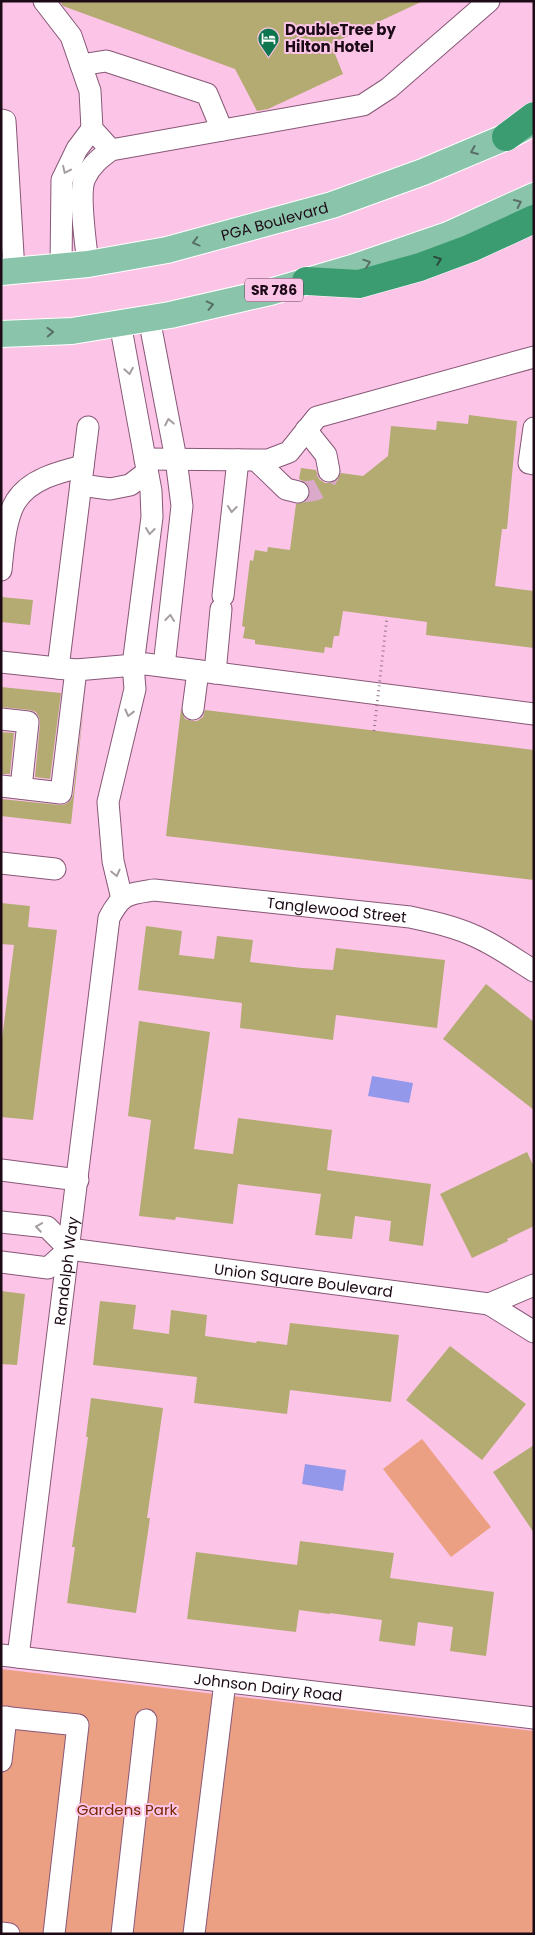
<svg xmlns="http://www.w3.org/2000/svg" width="535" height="1935" viewBox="0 0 535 1935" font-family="Poppins,sans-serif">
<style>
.green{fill:#eca083}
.water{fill:#9498ea}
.building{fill:#b3ab71}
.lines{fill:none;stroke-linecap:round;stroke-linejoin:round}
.minor-tunnel{stroke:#dba9c9;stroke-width:21;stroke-dasharray:21 11;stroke-linecap:butt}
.minor-casing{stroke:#875776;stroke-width:23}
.major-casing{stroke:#fff;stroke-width:28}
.highway-casing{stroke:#fff;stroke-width:29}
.minor{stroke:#fff;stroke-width:21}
.major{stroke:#8ac4aa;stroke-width:26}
.highway{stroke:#3c9c71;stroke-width:28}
.path-bridge{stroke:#9a728c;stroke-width:3;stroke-dasharray:1 4;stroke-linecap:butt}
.oneway{stroke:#597068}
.oneway2{stroke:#a59da2}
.oneway3{stroke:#2b4c3f}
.labels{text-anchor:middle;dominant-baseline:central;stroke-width:4;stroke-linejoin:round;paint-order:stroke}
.shield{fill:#fcc5e8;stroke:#604256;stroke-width:1}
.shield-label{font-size:14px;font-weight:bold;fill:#1d0a17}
.poi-label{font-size:15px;font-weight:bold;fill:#1d0a17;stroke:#fcc5e8;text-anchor:start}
.street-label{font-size:15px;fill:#1d0a17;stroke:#fcc5e8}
.park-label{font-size:15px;fill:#782802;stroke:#fcc5e8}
</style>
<rect width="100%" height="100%" fill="#fcc5e8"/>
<g class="green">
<polygon points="422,1439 491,1527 451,1557 383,1469"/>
<polygon points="1,1669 534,1731 534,1934 1,1934"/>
</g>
<g class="water">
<polygon points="372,1076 413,1083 409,1103 368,1096"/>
<polygon points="305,1464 346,1470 343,1491 302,1484"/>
</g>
<g class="building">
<polygon points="60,1 423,1 331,44 343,74 268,109 257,111 235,69 63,6"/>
<polygon points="469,415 517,421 507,529 502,529 495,586 534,591 534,648 426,635 427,622 343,611 339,636 334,636 332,648 325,647 324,653 255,644 255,640 243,638 245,627 242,626 250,560 253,561 255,550 267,552 268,547 290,550 296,504 307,501 310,495 310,488 307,483 299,479 301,468 316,470 319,479 325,483 332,483 337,481 341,473 363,476 388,456 391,426 436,430 437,421 468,424"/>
<polygon points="1,597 33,600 30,625 1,622"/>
<polygon points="1,687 61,693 50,779 35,777 40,723 39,717 36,712 30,710 1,707"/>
<polygon points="85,696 71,824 1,816 1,799 60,805 66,804 71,800 73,795"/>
<polygon points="181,709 185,719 192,721 197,721 203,717 205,710 534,750 534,880 166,836"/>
<polygon points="1,732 14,733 10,774 1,774"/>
<polygon points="1,903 30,906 28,927 57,930 33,1120 1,1117 1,1047 14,945 1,944"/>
<polygon points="146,926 182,931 179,955 214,959 217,936 253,940 250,962 302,968 333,970 336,948 445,960 437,1028 336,1015 333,1040 240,1028 242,1003 138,990"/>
<polygon points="486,984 534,1022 534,1110 443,1039"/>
<polygon points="139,1021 210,1032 194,1149 233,1154 238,1118 332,1130 327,1170 431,1184 423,1246 389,1241 391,1221 355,1216 352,1239 315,1235 321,1194 238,1184 233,1224 176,1217 175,1220 139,1216 151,1120 128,1116"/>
<polygon points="527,1152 534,1167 534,1226 507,1239 508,1241 472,1258 440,1194"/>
<polygon points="1,1291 25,1294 17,1365 1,1364"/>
<polygon points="100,1301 136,1305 133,1329 169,1334 171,1310 207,1315 205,1336 256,1343 257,1341 287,1345 290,1323 399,1335 391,1402 290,1390 287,1414 194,1403 197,1377 93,1365"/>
<polygon points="450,1346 526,1404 482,1460 406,1400"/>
<polygon points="91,1398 163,1408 147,1518 150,1518 136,1613 67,1603 75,1547 72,1547 88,1437 86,1437"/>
<polygon points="534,1445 534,1533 493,1472"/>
<polygon points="300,1541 394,1553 390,1578 494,1592 486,1656 450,1651 453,1627 418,1622 415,1646 379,1641 382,1620 330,1613 330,1614 299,1610 296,1632 187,1619 196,1552 297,1565"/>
</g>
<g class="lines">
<path class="minor-tunnel" d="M298 492C317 491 324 491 329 471"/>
<defs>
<g id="minor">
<polyline points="44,1 71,36 90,91 92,129 111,150"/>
<polyline points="81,65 106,61 207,94 222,130"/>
<polyline points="1,120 5,121 14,271"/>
<path d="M88 264C86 246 78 192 85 178 91 165 100 158 111 150L363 105 389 88 489 1"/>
<polyline points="61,267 62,180 77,149 92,129"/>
<polyline points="149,318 176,459 182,506 164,666"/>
<polyline points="120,323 151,491 152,517 133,665 135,689 108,802 113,861 122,899"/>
<polyline points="534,428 529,463 534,464"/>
<polyline points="306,430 326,455 329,471"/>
<polyline points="145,459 268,460 289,452 317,417 534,357"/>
<polyline points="257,461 286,489 298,492"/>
<polyline points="81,485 110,489 130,485 147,472"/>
<path d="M1 570C3 551 5 518 16 501 30 479 59 472 83 466"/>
<polyline points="223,596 238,460"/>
<polyline points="1,662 76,670 146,664 534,714"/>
<polyline points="58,668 88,427"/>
<polyline points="215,673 221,609"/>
<polyline points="193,709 198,671"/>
<polyline points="1,719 28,722 21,788"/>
<polyline points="1,786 61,793 76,670"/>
<polyline points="1,863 55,869"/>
<polyline points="1,1170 78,1180"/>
<path id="s1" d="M1 1222 47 1227 69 1249 489 1304 534 1285"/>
<polyline points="1,1262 48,1268 69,1249"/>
<polyline points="489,1304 534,1332"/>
<path id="s2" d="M1 1655 534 1718"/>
<path id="s3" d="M18 1657 109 918C122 893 128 894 154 890L410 917C433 922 456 927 477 937 497 946 515 959 534 971"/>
<polyline points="1,1717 78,1725 54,1934"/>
<polyline points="1,1761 6,1717"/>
<polyline points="1,1933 9,1934"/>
<polyline points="122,1934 146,1720"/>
<polyline points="194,1934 225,1682"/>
</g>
<g id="major">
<path id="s4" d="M1 272 88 264 167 250 332 205 423 172 506 137 525 127"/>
<polyline points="1,334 72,331 170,315 270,292 352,268 448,235 534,196"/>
</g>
<g id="highway">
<polyline points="506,137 534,116"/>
<polyline points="306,281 359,284 420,267 471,248 534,219"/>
</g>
</defs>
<use href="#minor" class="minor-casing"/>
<use href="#major" class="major-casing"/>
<use href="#highway" class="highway-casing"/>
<use href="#minor" class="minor"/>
<use href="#major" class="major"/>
<use href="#highway" class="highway"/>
<polyline class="path-bridge" points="374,731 387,617"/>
</g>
<defs><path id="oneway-chevron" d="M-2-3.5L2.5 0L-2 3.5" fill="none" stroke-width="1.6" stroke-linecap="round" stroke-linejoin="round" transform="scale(1.25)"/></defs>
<g class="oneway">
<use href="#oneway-chevron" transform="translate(474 151) rotate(157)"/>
<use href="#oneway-chevron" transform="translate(518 203) rotate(-25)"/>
<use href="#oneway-chevron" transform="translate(196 242) rotate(165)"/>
<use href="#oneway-chevron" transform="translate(367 263) rotate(-19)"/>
<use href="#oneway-chevron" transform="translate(210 305) rotate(-13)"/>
<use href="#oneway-chevron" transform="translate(50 332) rotate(-2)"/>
</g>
<g class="oneway2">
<use href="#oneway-chevron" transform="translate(66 170) rotate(115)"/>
<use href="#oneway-chevron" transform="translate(129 371) rotate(80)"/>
<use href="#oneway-chevron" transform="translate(169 422) rotate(-101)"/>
<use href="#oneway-chevron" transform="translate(232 509) rotate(96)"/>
<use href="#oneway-chevron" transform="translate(150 531) rotate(97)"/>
<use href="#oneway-chevron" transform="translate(170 618) rotate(-83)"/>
<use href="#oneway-chevron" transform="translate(129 713) rotate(104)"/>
<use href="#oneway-chevron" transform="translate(116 873) rotate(77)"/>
<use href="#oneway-chevron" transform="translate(39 1227) rotate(-171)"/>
</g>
<use class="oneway3" href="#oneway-chevron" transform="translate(438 260) rotate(-21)"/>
<defs>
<symbol id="hotel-pin" viewBox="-11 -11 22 30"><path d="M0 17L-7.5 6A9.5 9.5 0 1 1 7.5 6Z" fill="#0e764f" stroke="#fcc5e8"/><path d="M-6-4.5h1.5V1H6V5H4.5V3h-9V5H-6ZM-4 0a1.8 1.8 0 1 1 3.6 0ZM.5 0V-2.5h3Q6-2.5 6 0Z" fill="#fff"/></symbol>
</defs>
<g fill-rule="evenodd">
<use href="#hotel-pin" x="256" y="26" width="25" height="34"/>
</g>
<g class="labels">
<rect class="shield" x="245" y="278.5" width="58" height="23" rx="4"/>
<g class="shield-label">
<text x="274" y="290">SR 786</text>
</g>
<g class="poi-label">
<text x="285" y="29">DoubleTree by<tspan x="285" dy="17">Hilton Hotel</tspan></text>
</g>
<g class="street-label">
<text stroke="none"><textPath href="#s4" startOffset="279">PGA Boulevard</textPath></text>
<text stroke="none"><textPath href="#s3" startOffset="985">Tanglewood Street</textPath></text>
<text stroke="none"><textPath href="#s3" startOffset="389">Randolph Way</textPath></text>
<text stroke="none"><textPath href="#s1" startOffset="314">Union Square Boulevard</textPath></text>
<text stroke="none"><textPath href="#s2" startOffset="269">Johnson Dairy Road</textPath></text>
</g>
<g class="park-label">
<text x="127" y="1809">Gardens Park</text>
</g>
</g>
<rect width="535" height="1935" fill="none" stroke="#1d0a17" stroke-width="5"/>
</svg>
